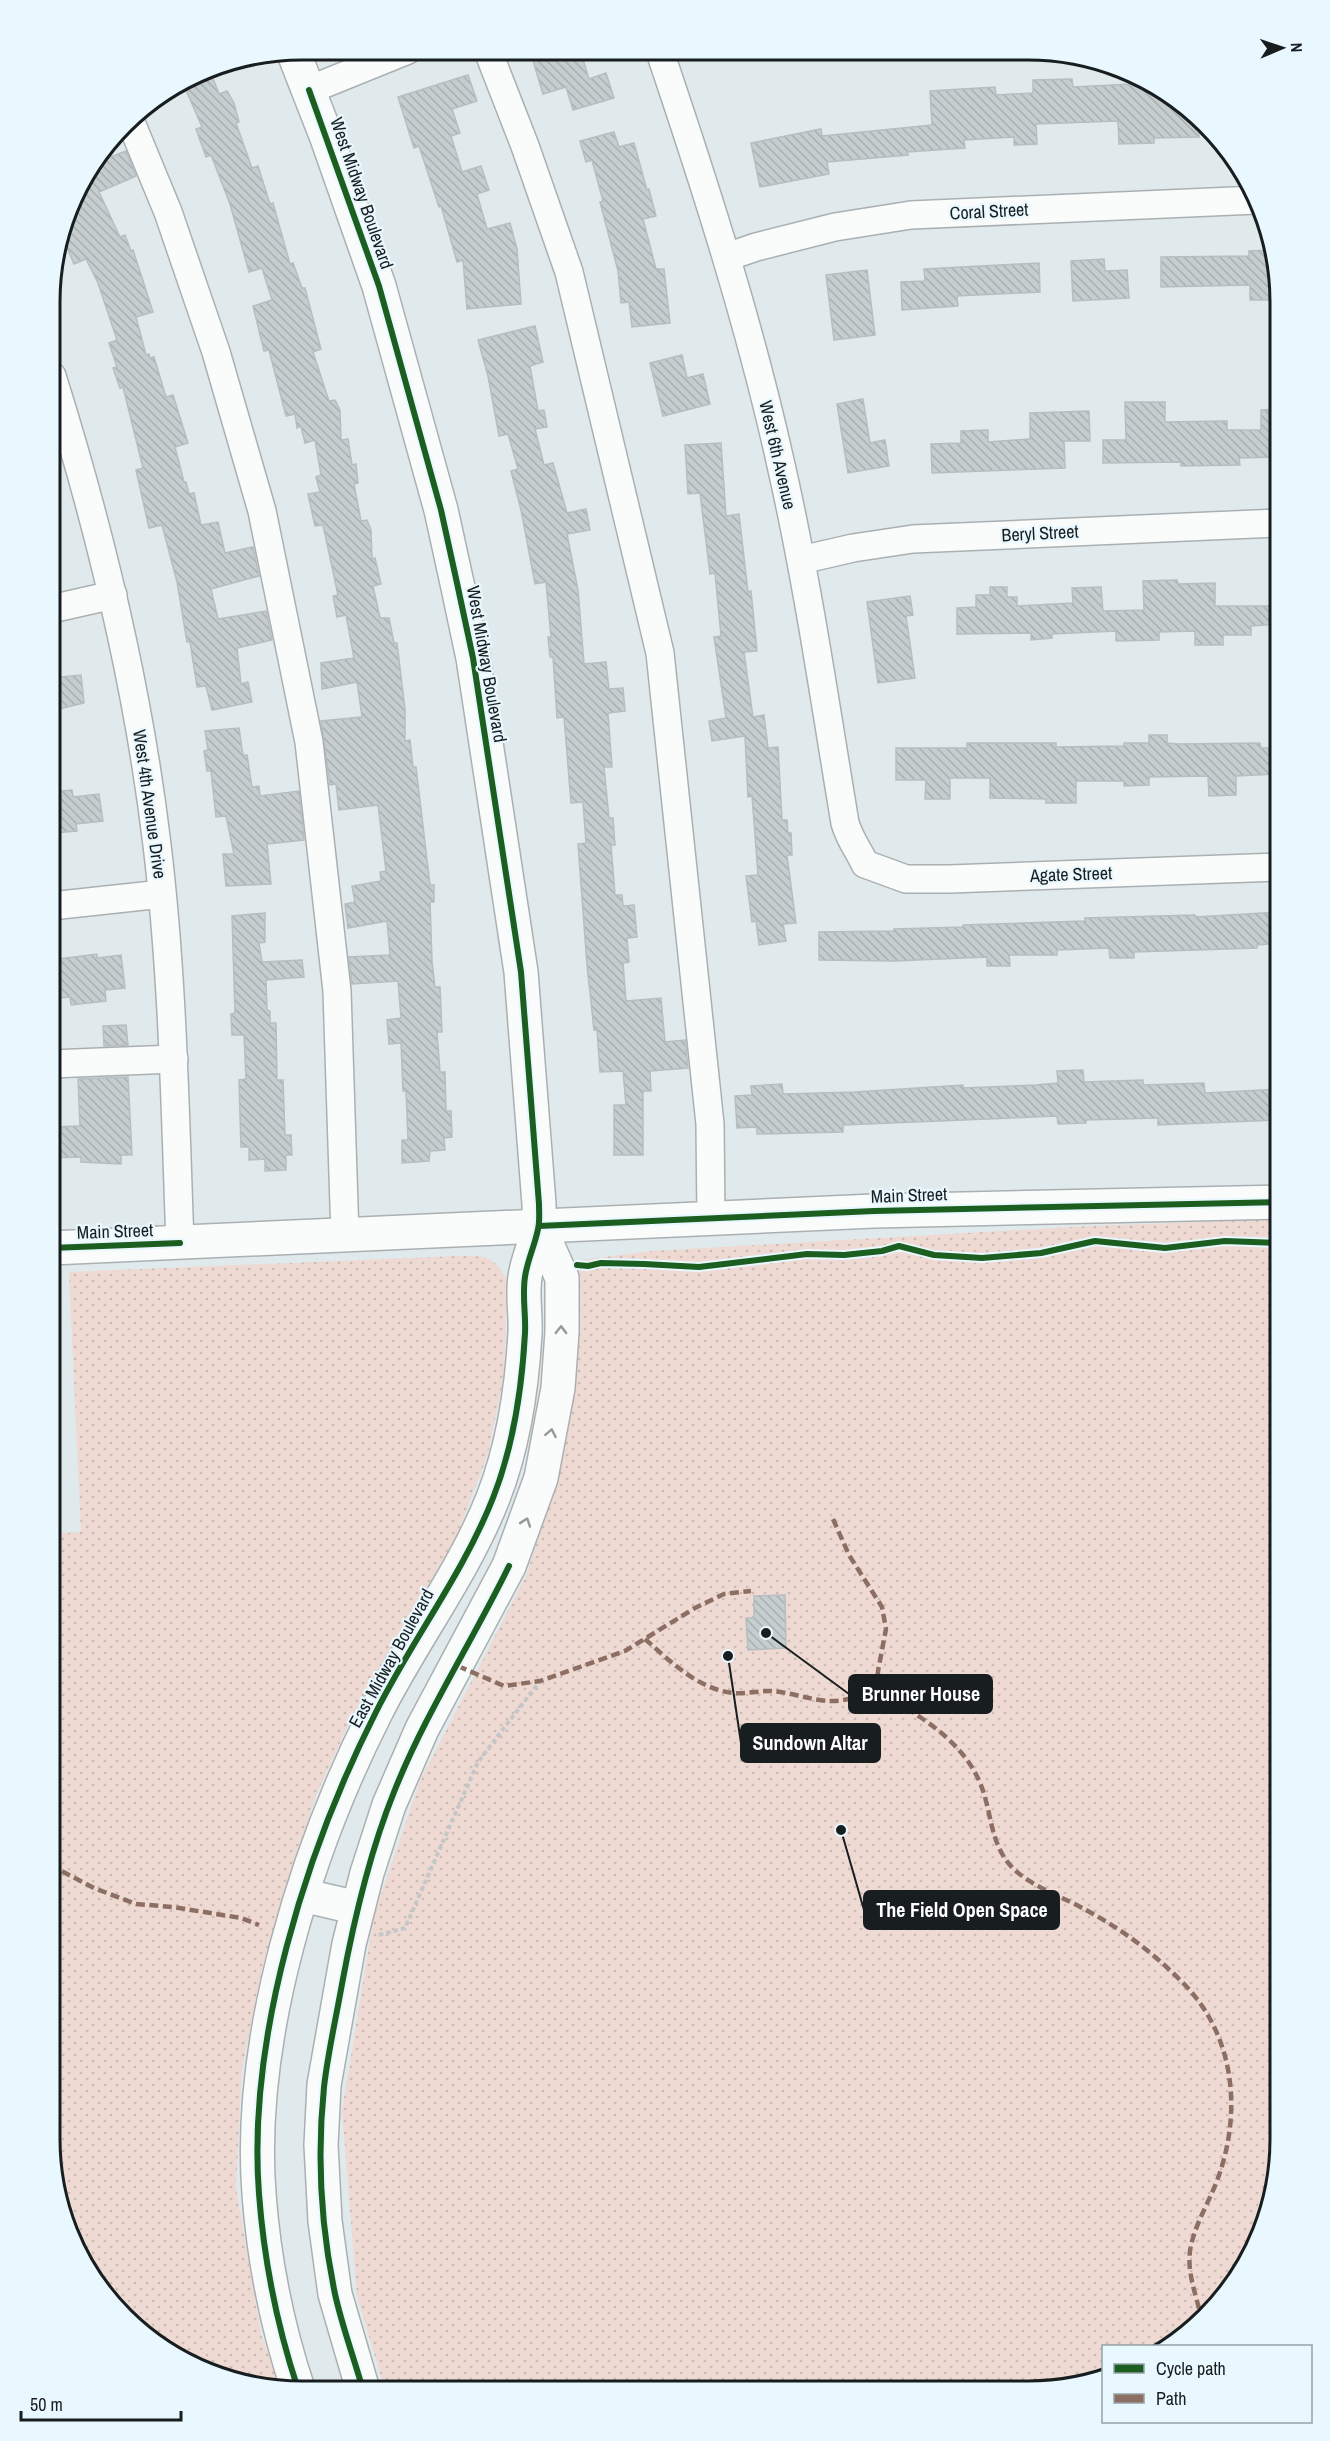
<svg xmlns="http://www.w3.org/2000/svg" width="1330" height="2441" viewBox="0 0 1330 2441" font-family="'Archivo Narrow',sans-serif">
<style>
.grass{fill:url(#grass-dots)}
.building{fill:url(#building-back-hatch);stroke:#b7bec1;stroke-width:1.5}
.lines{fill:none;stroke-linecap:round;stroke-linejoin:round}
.minor-casing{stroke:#aab0b2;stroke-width:30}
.major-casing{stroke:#aab0b2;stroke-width:36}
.path{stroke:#c4c7c9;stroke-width:4;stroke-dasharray:4.5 3;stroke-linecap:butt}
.minor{stroke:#fafcfc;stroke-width:27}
.major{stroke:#fafcfc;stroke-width:33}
.quiet{stroke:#8d6e63;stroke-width:4.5;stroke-dasharray:9 4.5;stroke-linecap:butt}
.cycleway-casing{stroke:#e9f8fe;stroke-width:10}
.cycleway{stroke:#1b5e20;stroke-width:6}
.oneway{stroke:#949899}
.labels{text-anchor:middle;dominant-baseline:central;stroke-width:4.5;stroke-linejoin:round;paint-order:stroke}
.street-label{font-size:18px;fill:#181e20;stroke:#e9f8fe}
.rim{fill:none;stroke:#181e20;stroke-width:3}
.leader{fill:none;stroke:#181e20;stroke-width:2}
.callout-dot{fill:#181e20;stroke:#e9f8fe;stroke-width:2}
.callout{fill:#181e20;stroke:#181e20;stroke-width:2}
.callout-label{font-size:20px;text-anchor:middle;font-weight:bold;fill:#fff}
</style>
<defs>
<pattern id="grass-dots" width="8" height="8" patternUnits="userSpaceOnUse" patternTransform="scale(1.5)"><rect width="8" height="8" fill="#eedad2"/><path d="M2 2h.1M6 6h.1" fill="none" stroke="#cbbbb4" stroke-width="1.8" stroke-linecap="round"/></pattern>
<pattern id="building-back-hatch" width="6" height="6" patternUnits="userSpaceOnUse" patternTransform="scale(1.5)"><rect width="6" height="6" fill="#c6cdcf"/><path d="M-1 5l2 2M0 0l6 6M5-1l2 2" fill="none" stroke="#a9b0b1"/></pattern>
</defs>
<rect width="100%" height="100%" fill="#e0e9ec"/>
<g class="grass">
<polygon points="1280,1219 1280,2156 1261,2235 1228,2293 1171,2346 1104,2346 1103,2379 1028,2391 385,2390 357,2296 342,2111 374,1915 420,1781 526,1576 556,1484 572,1383 573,1261 652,1251 1090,1226"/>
<path d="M458 1256C484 1256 494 1255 506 1279L505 1372 487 1457 449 1555 401 1630 351 1719 316 1795 262 1970 242 2069 236 2187 261 2334 281 2389H269L205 2372 148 2339 101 2292 63 2220 50 2139V1534L81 1532 69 1272Z"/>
</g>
<g class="building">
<polygon points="530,51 566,51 568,57 581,53 589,79 606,73 614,98 573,110 566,87 543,94"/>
<polygon points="209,68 219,94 227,91 234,103 239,122 236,123 252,168 258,166 270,204 273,203 290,264 293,263 302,288 305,288 321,349 313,352 329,401 335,400 340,410 341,440 348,439 352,465 356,464 358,483 354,484 361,521 367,520 371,530 372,559 375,558 381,584 373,586 380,618 389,618 394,643 397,643 405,709 405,741 410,740 413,767 416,767 430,885 434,885 434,902 430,902 432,961 435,987 440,987 442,1032 437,1032 440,1072 445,1072 446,1111 451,1111 452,1137 444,1138 445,1150 430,1151 429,1161 402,1163 402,1140 408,1140 406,1091 403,1091 401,1043 389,1044 387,1020 401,1018 398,981 352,984 349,957 390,955 387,921 348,928 345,904 355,902 352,886 381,881 380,872 386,871 378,805 339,810 336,784 330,785 321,721 362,717 357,682 322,689 321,663 354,658 346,615 337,617 333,596 338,595 323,525 315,526 308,494 320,492 316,477 321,475 315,440 305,443 301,426 297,428 295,414 286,416 269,350 264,351 253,306 272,300 262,268 249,272 230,204 211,155 206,157 196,129 202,127 183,83"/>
<polygon points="468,75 477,101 452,109 460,133 451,136 462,172 481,166 489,190 477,194 487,229 510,223 517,249 521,304 467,309 463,260 457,262 441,206 439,207 419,146 414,148 398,97"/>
<polygon points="1072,79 1073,87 1151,83 1198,117 1199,137 1154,138 1154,143 1119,144 1118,121 1036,124 1037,144 1014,145 1014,137 964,140 965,148 907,152 908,155 827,162 829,174 760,187 751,143 821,129 822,136 932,125 930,91 995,87 996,95 1033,93 1033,80"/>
<polygon points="614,132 619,147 634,143 647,190 649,189 656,216 643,219 656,269 664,269 670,323 632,327 629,302 621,303 618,271 600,202 603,201 592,160 586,162 580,141"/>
<polygon points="126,151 136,176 99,192 120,237 125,235 131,251 133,250 153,312 136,317 146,355 149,354 150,358 154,357 166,397 173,395 188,443 175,447 184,482 186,482 189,494 194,493 201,525 218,522 225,553 253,547 259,576 211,589 218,619 266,611 272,640 237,648 241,684 248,682 252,702 212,710 206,686 197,687 190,642 187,642 177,582 162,525 149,528 136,470 143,468 123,387 120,388 113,368 117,367 109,343 117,340 98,283 86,259 74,264 65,243 69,242 64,229 76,190 97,162"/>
<polygon points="1272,250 1280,300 1250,300 1250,285 1161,287 1161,257 1249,256 1249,251"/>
<polygon points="1104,259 1105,271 1127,270 1129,298 1073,301 1071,261"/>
<polygon points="1039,263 1040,292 957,296 958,306 902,310 901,282 925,281 924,269"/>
<polygon points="867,270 875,335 834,340 826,275"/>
<polygon points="535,326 543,362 530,366 538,411 544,410 547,427 535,429 544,465 553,463 567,513 586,509 590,530 567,534 578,590 584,664 606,662 609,689 623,688 625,711 608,713 612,767 604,767 609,818 613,818 615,845 611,845 615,895 622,895 623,906 634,905 637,937 627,938 629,962 623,963 626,1001 661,998 665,1042 685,1040 688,1068 650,1071 651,1091 643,1091 643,1155 614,1155 614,1105 626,1105 623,1071 600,1072 597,1030 594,1030 587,965 578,844 586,843 583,802 571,803 564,717 557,718 553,657 550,657 548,637 551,637 546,582 535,584 521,510 511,471 518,469 508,434 499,436 488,376 478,340"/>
<polygon points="682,355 687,378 703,374 710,404 663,416 650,363"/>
<polygon points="863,399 870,443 885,440 889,466 848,473 837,404"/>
<polygon points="1125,402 1165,402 1165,422 1227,421 1227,430 1261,430 1261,410 1280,409 1280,457 1239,458 1240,465 1181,466 1181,462 1103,463 1103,440 1126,440"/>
<polygon points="1089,411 1090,441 1064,441 1065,468 932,473 931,444 961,443 961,431 988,430 988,442 1030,439 1030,413"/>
<polygon points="721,443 726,516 739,514 748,592 751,591 757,651 744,652 753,717 764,715 768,748 778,747 782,820 787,820 788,833 791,833 792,855 787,855 796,923 783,924 786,941 759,945 756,921 752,922 746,876 758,875 752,796 748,797 745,736 712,741 709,721 726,718 714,637 721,636 715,573 710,574 700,493 688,494 685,445"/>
<polygon points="1177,580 1178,584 1215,583 1215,606 1280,606 1280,624 1251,626 1251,635 1223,635 1223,645 1195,645 1195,631 1159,632 1159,640 1116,641 1116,631 1052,634 1052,638 1031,640 1031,633 957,634 957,608 976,607 976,595 990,595 990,587 1007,587 1007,597 1017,597 1017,606 1073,603 1072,588 1101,587 1103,611 1144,610 1143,581"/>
<polygon points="910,596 913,615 906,616 915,678 878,683 867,602"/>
<polygon points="81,675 84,703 51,711 51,678"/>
<polygon points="239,728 243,755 247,755 252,787 259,786 260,796 299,791 304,840 267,844 271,884 226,886 223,854 234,854 226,816 216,817 211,771 207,771 204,751 208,750 205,731"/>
<polygon points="1149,735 1167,735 1167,743 1179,744 1260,743 1261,748 1280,748 1280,774 1236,776 1236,795 1209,796 1208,776 1149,777 1149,785 1124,786 1124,781 1076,781 1076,803 1046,803 1046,799 990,798 990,778 950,778 950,799 925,799 926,780 896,780 896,748 967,748 967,743 1056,743 1056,747 1124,746 1124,743 1149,743"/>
<polygon points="72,790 73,797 99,794 103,821 76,824 77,831 54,833 51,792"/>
<polygon points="1280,912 1280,943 1257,945 1257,948 1134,952 1134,958 1110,958 1109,948 1057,950 1057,955 1009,955 1010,966 987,966 987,957 894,961 819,960 819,932 894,931 894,929 963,927 963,925 1085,921 1085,918 1195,915 1195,917"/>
<polygon points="265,913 265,942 259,943 262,962 302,960 304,977 266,980 267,1010 270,1011 270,1023 276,1023 277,1080 283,1080 285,1135 291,1135 292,1155 286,1155 286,1170 265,1171 265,1159 249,1160 249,1147 241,1147 239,1080 246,1079 244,1035 232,1035 231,1014 235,1013 232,916"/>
<polygon points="97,954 97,958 121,955 125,988 105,990 106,1001 71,1005 70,997 51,999 51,960"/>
<polygon points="126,1025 128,1045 104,1046 103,1026"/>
<polygon points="1083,1070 1084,1082 1143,1080 1143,1085 1204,1083 1205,1093 1280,1089 1280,1120 1158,1125 1158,1118 1086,1120 1086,1123 1058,1124 1057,1116 843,1125 843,1132 757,1134 757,1127 737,1128 735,1096 752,1095 751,1086 782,1084 783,1094 855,1092 963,1085 963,1088 1036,1085 1058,1083 1057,1071"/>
<polygon points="128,1077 132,1155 121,1155 121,1164 81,1162 81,1157 51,1158 51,1127 80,1126 78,1079"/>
<polygon points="785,1595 786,1648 748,1650 746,1618 754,1618 754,1596"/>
</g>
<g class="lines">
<defs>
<g id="minor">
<polyline points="488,51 525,146 569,272 660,653 710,1124 711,1218"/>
<path d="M660 52C706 188 750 325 781 465 808 584 825 703 845 823 850 840 858 849 865 864L906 879H950L1280 867"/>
<polyline points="309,90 408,50"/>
<polyline points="130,120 168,212 216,352 262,511 309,742 337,991 345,1236"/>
<polyline points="727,257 756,247 835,227 911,215 1257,200"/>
<path d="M52 376C100 529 138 685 157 845 173 977 175 1110 180 1243"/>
<polyline points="801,560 853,548 913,539 1280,523"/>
<polyline points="51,609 113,595"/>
<polyline points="51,906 162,894"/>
<polyline points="51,1064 174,1059"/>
</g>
<g id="major">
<path d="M293 51 327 138 379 286 441 510 457 583 473 658 521 972 539 1204C539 1212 540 1221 538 1229 535 1245 527 1261 525 1277 522 1295 526 1315 525 1333 522 1388 513 1447 493 1498 463 1574 412 1640 376 1712 306 1850 247 2038 259 2194 264 2260 277 2326 298 2389"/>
<polyline points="51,1248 874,1211 1280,1202"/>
<polyline points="302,1895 358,1908"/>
<polyline points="363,2390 335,2294 325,2221 321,2145 324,2085 349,1944 367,1873 389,1805 422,1729 509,1566 541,1478 558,1388 562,1332 562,1278 539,1226"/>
</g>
</defs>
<use href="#minor" class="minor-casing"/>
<use href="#major" class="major-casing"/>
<polyline class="path" points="379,1935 405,1928 478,1762 540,1681"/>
<use href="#minor" class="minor"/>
<use href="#major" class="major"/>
<g class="quiet">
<polyline points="833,1519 849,1555 882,1607 886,1629 878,1671 877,1693"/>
<path d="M645 1639C671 1662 698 1689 733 1693 745 1694 758 1691 770 1691 791 1692 812 1701 832 1701 857 1701 868 1687 894 1700 903 1704 911 1711 920 1717 951 1738 977 1763 986 1801 992 1824 994 1847 1010 1865 1027 1885 1063 1897 1086 1910 1121 1929 1151 1951 1179 1979 1234 2031 1243 2109 1218 2178 1209 2203 1194 2225 1190 2251 1187 2275 1197 2296 1201 2318"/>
<polyline points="458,1666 504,1686 540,1681 625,1651 695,1608 724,1594 751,1591"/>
<polyline points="50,1865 94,1888 136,1904 173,1907 241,1918 259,1925"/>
</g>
<defs>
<g id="cycleway">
<polyline points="539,1226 874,1211 1280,1202"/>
<polyline points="51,1248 180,1243"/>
<polyline points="577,1265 588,1266 601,1263 644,1264 699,1267 807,1254 844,1255 882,1251 899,1246 934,1255 982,1258 1041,1253 1095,1241 1165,1248 1225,1241 1280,1243"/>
<path d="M298 2389C277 2326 264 2260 259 2194 247 2038 306 1850 376 1712 412 1640 463 1574 493 1498 513 1447 522 1388 525 1333 526 1315 522 1295 525 1277 527 1261 535 1245 538 1229 540 1221 539 1212 539 1204L521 972 473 658 457 583 441 510 379 286 309 90"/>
<path d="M363 2390C354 2358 342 2326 335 2294 321 2227 317 2155 324 2087 328 2052 336 2018 342 1984 354 1919 369 1854 394 1792 425 1714 472 1642 509 1566"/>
</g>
</defs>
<use href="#cycleway" class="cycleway-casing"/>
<use href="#cycleway" class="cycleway"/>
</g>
<defs><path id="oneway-chevron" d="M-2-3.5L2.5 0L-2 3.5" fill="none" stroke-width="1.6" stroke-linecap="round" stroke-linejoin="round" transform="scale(1.5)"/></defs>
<g class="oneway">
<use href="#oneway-chevron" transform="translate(561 1330) rotate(-89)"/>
<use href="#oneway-chevron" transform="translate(551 1433) rotate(-79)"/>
<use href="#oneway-chevron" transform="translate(526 1522) rotate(-71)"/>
</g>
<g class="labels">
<g class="street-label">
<text transform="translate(362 193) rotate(71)">West Midway Boulevard</text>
<text transform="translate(989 211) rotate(-3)">Coral Street</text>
<text transform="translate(778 455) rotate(77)">West 6th Avenue</text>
<text transform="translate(1040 533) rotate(-3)">Beryl Street</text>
<text transform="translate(487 664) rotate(80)">West Midway Boulevard</text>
<text transform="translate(150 804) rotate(82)">West 4th Avenue Drive</text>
<text transform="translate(1071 874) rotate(-2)">Agate Street</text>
<text transform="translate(909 1195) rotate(-2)">Main Street</text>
<text transform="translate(115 1231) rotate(-2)">Main Street</text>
<text transform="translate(391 1658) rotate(-61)">East Midway Boulevard</text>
</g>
</g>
<path d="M0 0H1330V2441H0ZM302 60H1028A242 242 0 0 1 1270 302V2139A242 242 0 0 1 1028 2381H302A242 242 0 0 1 60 2139V302A242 242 0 0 1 302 60Z" fill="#e9f8fe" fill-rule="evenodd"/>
<path class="rim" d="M302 60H1028A242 242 0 0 1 1270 302V2139A242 242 0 0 1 1028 2381H302A242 242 0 0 1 60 2139V302A242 242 0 0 1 302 60Z"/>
<path class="leader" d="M766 1633L849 1694M728 1656L741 1743M841 1830L864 1910"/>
<g class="callout-dot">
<circle cx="766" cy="1633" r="6"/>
<circle cx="728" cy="1656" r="6"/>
<circle cx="841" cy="1830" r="6"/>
</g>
<g class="callout">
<rect x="849" y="1675" width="143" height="38" rx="6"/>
<rect x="741" y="1724" width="139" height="38" rx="6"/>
<rect x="864" y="1891" width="195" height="38" rx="6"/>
</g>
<g class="callout-label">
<text x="921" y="1701">Brunner House</text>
<text x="810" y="1750">Sundown Altar</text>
<text x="962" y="1917">The Field Open Space</text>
</g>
<rect x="1102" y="2345" width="210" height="78" fill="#e9f8fe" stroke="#95a1a5" stroke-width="1.5"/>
<rect x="1114" y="2364" width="30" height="9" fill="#1b5e20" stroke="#95a1a5" stroke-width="1.5"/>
<text x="1156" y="2375" font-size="18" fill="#181e20">Cycle path</text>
<rect x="1114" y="2394" width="30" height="9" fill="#8d6e63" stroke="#95a1a5" stroke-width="1.5"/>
<text x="1156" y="2405" font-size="18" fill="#181e20">Path</text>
<g transform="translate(1282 48) rotate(88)" stroke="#e9f8fe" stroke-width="4.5" paint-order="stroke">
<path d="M0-4.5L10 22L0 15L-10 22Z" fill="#181e20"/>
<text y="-9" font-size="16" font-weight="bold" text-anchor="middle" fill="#181e20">N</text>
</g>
<path d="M21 2411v9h160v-9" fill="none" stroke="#181e20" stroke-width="3"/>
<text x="30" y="2411" font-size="18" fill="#181e20" stroke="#e9f8fe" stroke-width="4.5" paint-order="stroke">50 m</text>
</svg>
